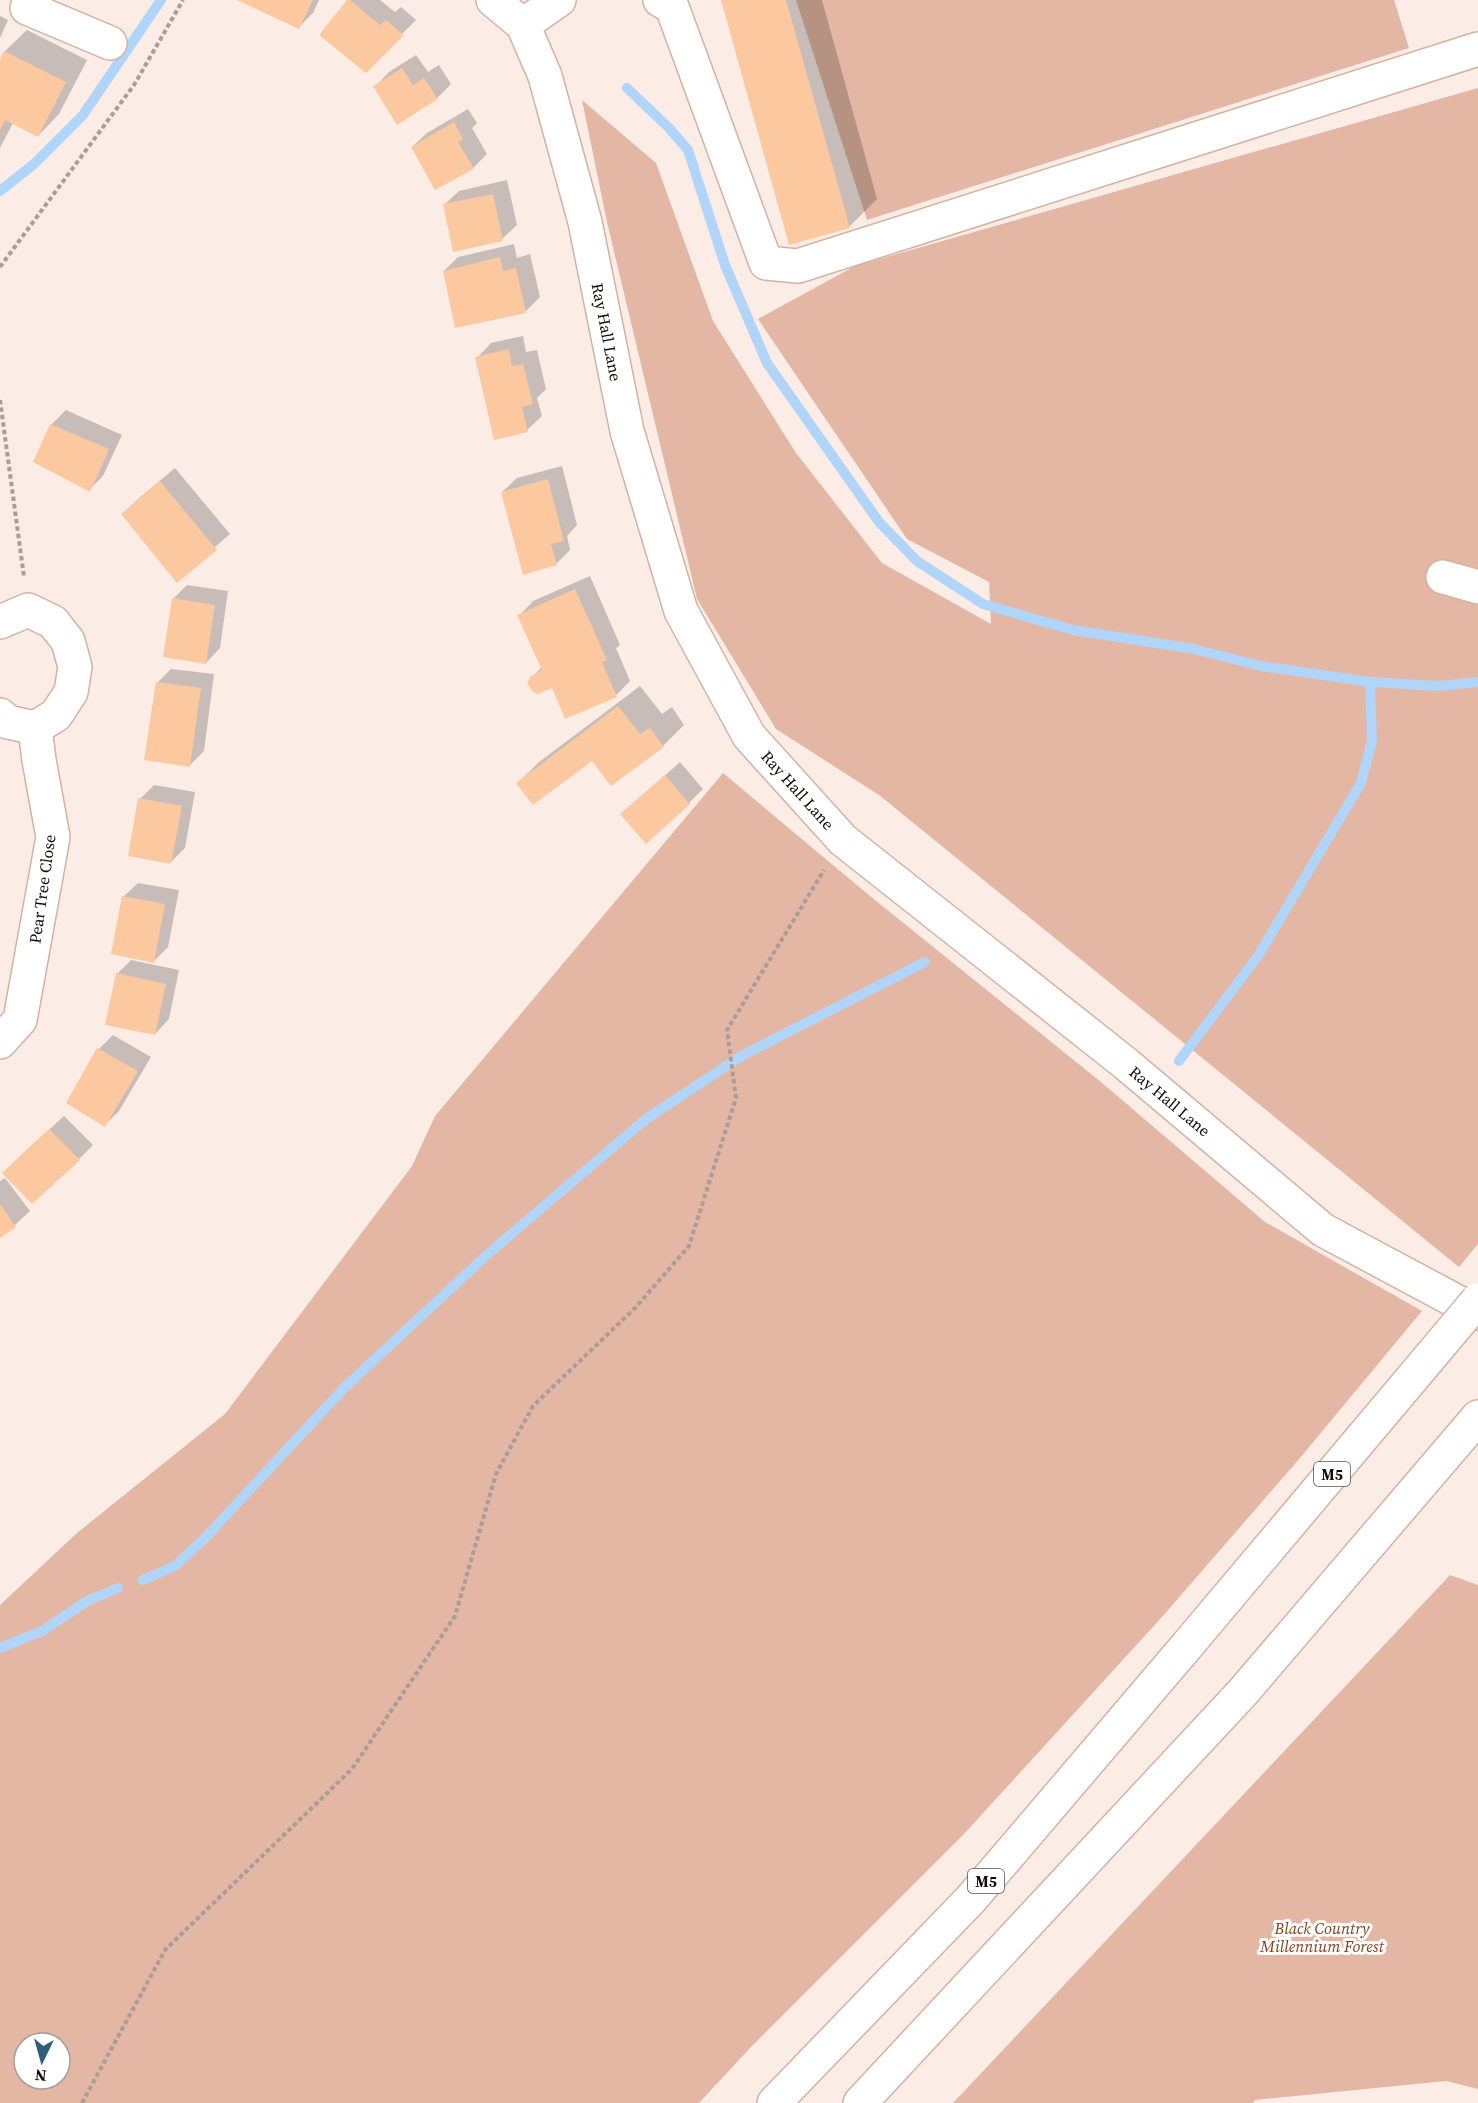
<svg xmlns="http://www.w3.org/2000/svg" width="1478" height="2103" viewBox="0 0 1478 2103" font-family="'Source Serif 4',serif">
<style>
.green{fill:#e3b7a3;fill-rule:evenodd}
.shadow{fill:#0003}
.lines{fill:none;stroke-linecap:round;stroke-linejoin:round}
.stream{stroke:#b1d4f9;stroke-width:10}
.building{fill:#fcc8a0}
.minor-casing{stroke:#d4b2a2;stroke-width:36}
.highway-casing{stroke:#d4b2a2;stroke-width:36}
.path{stroke:#aa9c97;stroke-width:4;stroke-dasharray:4.5 3;stroke-linecap:butt}
.minor{stroke:#fff;stroke-width:33}
.highway{stroke:#fff;stroke-width:33}
.highway-bridge-casing{stroke:#d4b2a2;stroke-width:36;stroke-linecap:butt}
.highway-bridge{stroke:#fff;stroke-width:33}
.labels{text-anchor:middle;dominant-baseline:central;stroke-width:6;stroke-linejoin:round;paint-order:stroke}
.shield{fill:#fff;stroke:#5a5350;stroke-width:1.5}
.shield-label{font-size:15px;font-weight:bold;fill:#140905}
.street-label{font-size:16px;fill:#140905;stroke:#fff}
.park-label{font-size:16px;font-style:italic;fill:#843d17;stroke:#fff}
</style>
<rect width="100%" height="100%" fill="#fbece6"/>
<g class="green">
<polygon points="796,0 1394,0 1409,48 867,220"/>
<polygon points="1478,88 1478,1244 1459,1267 879,795 776,729 697,599 607,222 582,100 656,163 713,321 796,453 882,563 991,624 989,582 907,539 758,319 855,266"/>
<path d="M723 773 870 896 1101 1082 1265 1222 1422 1311 1300 1458 1162 1617 964 1834 751 2047 699 2103H0V1605L77 1533 225 1414 412 1166 435 1116ZM24 2043H60V2079H24Z"/>
<polygon points="1450,1575 1478,1585 1478,2089 1446,2081 1255,2100 1253,2103 953,2103"/>
</g>
<g class="shadow">
<polygon points="241,0 319,0 313,13 298,28"/>
<polygon points="349,0 380,0 395,12 401,7 416,20 365,71"/>
<polygon points="723,0 822,0 877,199 849,227"/>
<polygon points="0,16 8,20 0,38"/>
<polygon points="27,30 87,60 59,114 38,136 13,123 0,148 0,62 5,51"/>
<polygon points="416,55 428,72 439,65 451,84 437,98 375,87 389,72"/>
<polygon points="468,109 477,123 472,128 487,154 473,168 412,147 427,133"/>
<polygon points="507,180 517,225 502,239 444,205 459,191"/>
<polygon points="514,244 517,258 530,254 540,297 526,311 457,326 444,271 458,257"/>
<polygon points="523,336 526,352 537,350 546,389 537,398 542,416 527,430 477,358 491,343"/>
<polygon points="66,410 122,435 103,476 89,490 51,425"/>
<polygon points="562,466 577,525 567,536 570,550 556,564 502,492 517,478"/>
<polygon points="175,468 230,534 177,580 123,514 137,500"/>
<polygon points="590,576 620,645 616,648 630,681 616,695 553,686 532,677 542,667 519,616 533,601"/>
<polygon points="187,585 228,591 220,648 206,663 173,599"/>
<polygon points="171,669 214,674 204,751 190,765 157,683"/>
<polygon points="640,686 662,714 672,707 684,725 663,746 612,784 592,759 518,783 539,762"/>
<polygon points="680,762 703,789 689,803 622,814"/>
<polygon points="154,785 195,792 185,848 171,862 140,799"/>
<polygon points="138,883 179,890 168,947 154,961 123,897"/>
<polygon points="131,960 179,970 169,1019 155,1034 117,974"/>
<polygon points="113,1035 151,1057 119,1111 105,1125 68,1103 99,1049"/>
<polygon points="64,1116 93,1145 79,1159 18,1158"/>
<polygon points="5,1178 30,1211 15,1225 0,1236 0,1181"/>
</g>
<g class="lines">
<g class="stream">
<polyline points="627,88 669,128 688,150 725,265 767,363 879,522 917,561 983,604 1073,630 1194,649 1261,666 1370,682 1372,741 1361,783 1258,956 1179,1061"/>
<polyline points="0,191 34,164 83,115 161,0"/>
<polyline points="1370,682 1438,686 1478,682"/>
<polyline points="143,1580 175,1566 205,1538 345,1387 489,1253 646,1119 743,1055 925,962"/>
<polyline points="0,1648 44,1630 87,1601 118,1588"/>
</g>
</g>
<g class="building">
<polygon points="237,0 313,0 299,29"/>
<polygon points="347,0 350,0 380,25 386,20 404,35 366,73 319,35"/>
<polygon points="721,0 786,0 850,228 789,245"/>
<polygon points="4,51 66,82 38,137 5,120 0,130 0,59"/>
<polygon points="402,68 413,85 424,78 438,99 397,125 373,86"/>
<polygon points="454,122 463,139 458,142 474,169 435,190 411,147"/>
<polygon points="493,194 503,241 453,252 443,204"/>
<polygon points="500,257 503,271 516,268 526,313 455,328 443,271"/>
<polygon points="509,349 512,366 523,364 533,404 522,407 528,432 494,440 475,357"/>
<polygon points="50,424 109,449 90,492 33,462"/>
<polygon points="548,479 564,541 551,544 557,565 523,575 501,492"/>
<polygon points="160,481 217,550 177,583 121,514"/>
<polygon points="575,589 607,660 602,662 617,697 565,719 552,688 538,694 533,692 527,683 531,676 542,670 517,615"/>
<polygon points="172,598 215,605 206,664 163,657"/>
<polygon points="156,682 201,688 190,767 144,760"/>
<polygon points="618,706 640,734 650,728 664,747 611,786 592,761 533,805 516,783"/>
<polygon points="665,775 690,804 646,844 620,814"/>
<polygon points="138,798 182,806 171,864 128,856"/>
<polygon points="122,896 165,904 154,963 111,954"/>
<polygon points="116,973 166,984 155,1035 105,1025"/>
<polygon points="97,1048 138,1071 105,1127 66,1103"/>
<polygon points="49,1129 80,1160 32,1204 2,1173"/>
<polygon points="0,1204 16,1227 0,1238"/>
</g>
<g class="lines">
<defs>
<g id="minor">
<polyline points="493,0 523,25 545,76 585,222 627,431 681,611 749,736 843,840 1125,1063 1323,1230 1478,1313"/>
<polyline points="660,0 672,7 766,263 798,266 1478,49"/>
<polyline points="27,8 110,43"/>
<polyline points="523,25 559,0"/>
<polyline points="1443,577 1478,587"/>
<polyline points="0,622 28,610 53,622 68,641 75,667 71,692 56,715 35,728 8,722 0,715"/>
<polyline points="0,1042 20,1020 53,837 39,760 35,728"/>
</g>
<g id="highway">
<polyline points="774,2103 971,1899 1185,1648"/>
<polyline points="860,2103 1243,1692 1478,1417"/>
</g>
</defs>
<use href="#minor" class="minor-casing"/>
<use href="#highway" class="highway-casing"/>
<g class="path">
<polyline points="0,267 134,85 183,0"/>
<polyline points="0,400 24,577"/>
<polyline points="82,2103 165,1950 352,1769 455,1616 496,1474 533,1406 636,1307 689,1246 736,1098 727,1030 824,870"/>
</g>
<use href="#minor" class="minor"/>
<use href="#highway" class="highway"/>
<defs>
<polyline id="highway-bridge" points="1185,1648 1478,1300"/>
</defs>
<use href="#highway-bridge" class="highway-bridge-casing"/>
<use href="#highway-bridge" class="highway-bridge"/>
</g>
<g class="labels">
<g class="shield">
<rect x="1314" y="1462" width="36" height="24" rx="4.5"/>
<rect x="968" y="1869" width="36" height="24" rx="4.5"/>
</g>
<g class="shield-label">
<text x="1332" y="1474">M5</text>
<text x="986" y="1881">M5</text>
</g>
<g class="street-label">
<text transform="translate(607 332) rotate(79)">Ray Hall Lane</text>
<text transform="translate(798 790) rotate(48)">Ray Hall Lane</text>
<text transform="translate(42 889) rotate(-82)">Pear Tree Close</text>
<text transform="translate(1170 1101) rotate(40)">Ray Hall Lane</text>
</g>
<g class="park-label">
<text x="1322" y="1928">Black Country<tspan x="1322" dy="18">Millennium Forest</tspan></text>
</g>
</g>
<g transform="translate(42 2061) rotate(185)"><circle r="28" fill="#ffffff" stroke="#a19d9b" stroke-width="1.5"/>
<path d="M0-4.5L10 22L0 15L-10 22Z" fill="#2f5f7d"/>
<text y="-9" font-size="16" font-weight="bold" text-anchor="middle" fill="#140905">N</text>
</g>
</svg>
